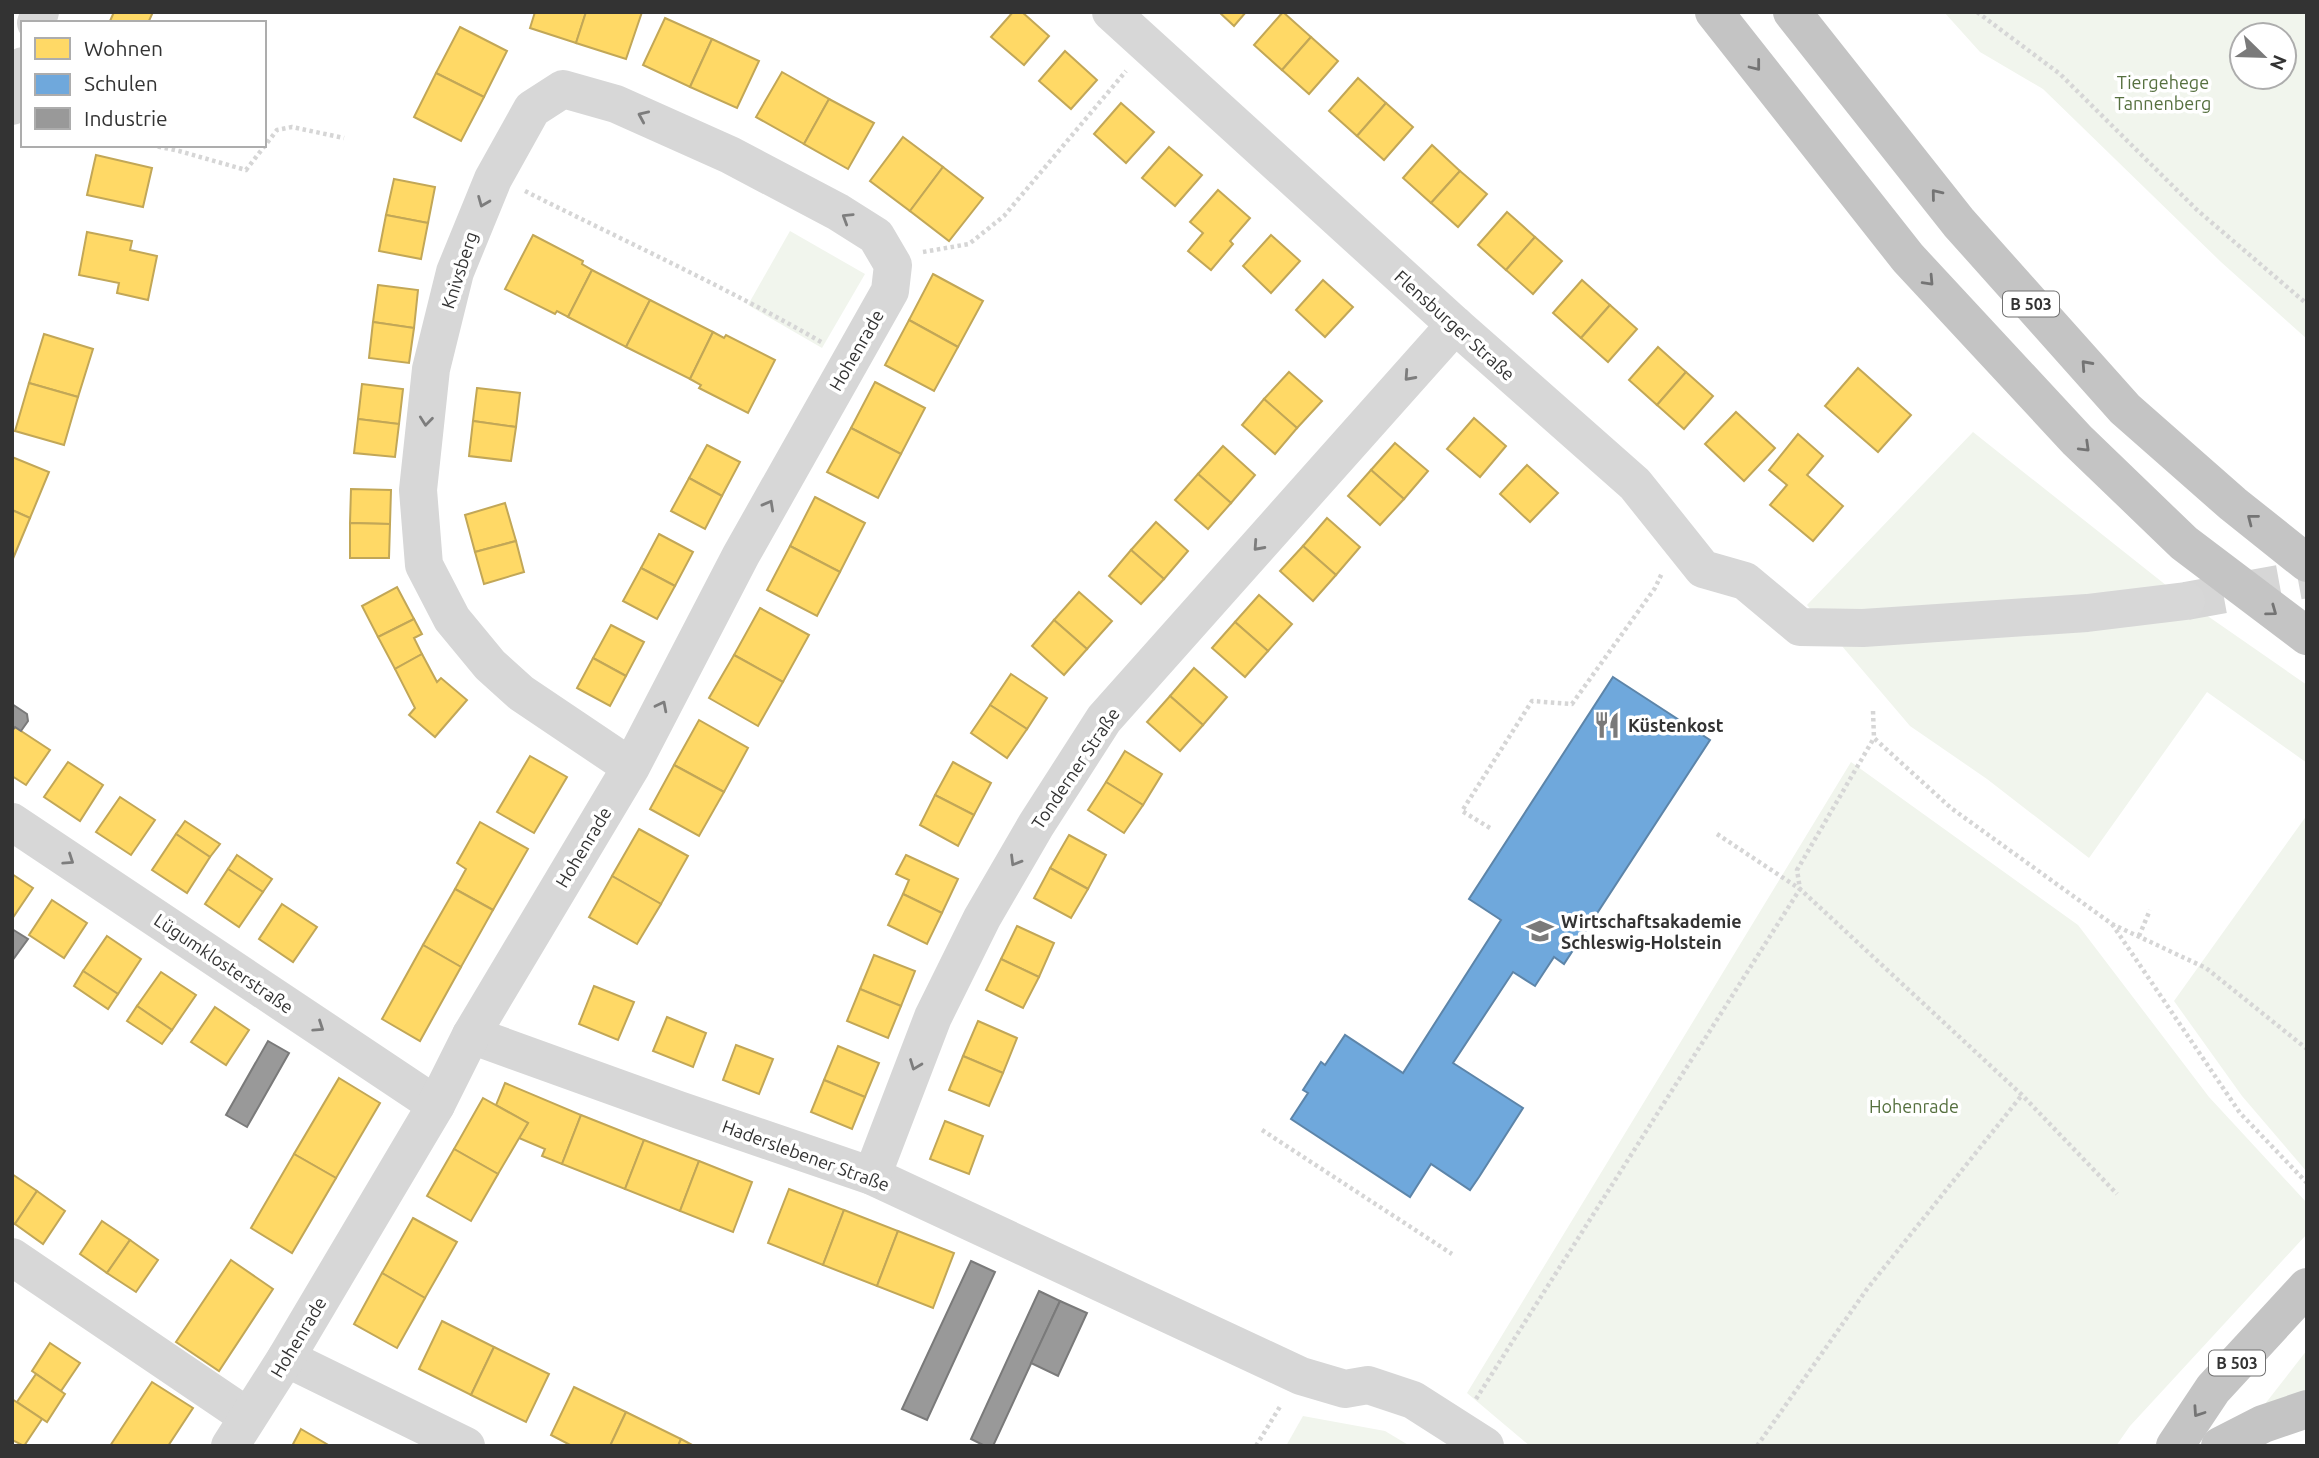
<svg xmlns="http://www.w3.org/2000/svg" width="2319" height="1458" viewBox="0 0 2319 1458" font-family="Ubuntu,sans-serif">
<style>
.green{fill:#f1f5ed;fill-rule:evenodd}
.homes{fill:#ffd966;stroke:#c2a757;stroke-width:2}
.schools{fill:#6fa8dc;stroke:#5d85a9;stroke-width:2}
.industry{fill:#999;stroke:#7a7a7a;stroke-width:2}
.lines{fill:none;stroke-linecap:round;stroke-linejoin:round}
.minor-tunnel{stroke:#d6d6d6;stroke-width:38;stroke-dasharray:38 19;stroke-linecap:butt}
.path{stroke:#d6d6d6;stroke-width:4.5;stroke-dasharray:3.5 3.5;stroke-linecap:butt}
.minor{stroke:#d7d7d7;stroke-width:38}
.highway{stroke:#c4c4c4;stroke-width:38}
.oneway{stroke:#747474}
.oneway2{stroke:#7d7d7d}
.labels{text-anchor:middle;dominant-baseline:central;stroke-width:7;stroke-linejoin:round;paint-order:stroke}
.shield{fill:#fff;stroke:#707070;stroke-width:2}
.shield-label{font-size:16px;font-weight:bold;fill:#333}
.park-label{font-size:18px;fill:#56703f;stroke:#fff}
.street-label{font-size:18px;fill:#333;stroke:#fff}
.poi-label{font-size:18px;font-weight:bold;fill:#333;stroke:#fff;text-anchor:start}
</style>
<rect width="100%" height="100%" fill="#fff"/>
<g class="green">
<path d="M1944 12H2307V339L2221 262 2043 89 1980 52ZM2284 35V77H2242V35Z"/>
<polygon points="790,231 865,274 822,348 748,305"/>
<polygon points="1973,432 2186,601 2307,685 2307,763 2207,692 2089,858 1987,779 1910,726 1807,605"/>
<polygon points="1851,762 2078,925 2209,1097 2307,1203 2307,1234 2130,1426 2116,1446 1530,1446 1467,1393"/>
<polygon points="2307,815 2307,1172 2242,1096 2174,1001"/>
<polygon points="2307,1350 2307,1390 2265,1404"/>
<polygon points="1303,1416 1385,1431 1410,1446 1286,1446"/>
</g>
<g class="homes">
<polygon points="114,12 153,12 148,23 113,23 110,21"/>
<polygon points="535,12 586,12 576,43 530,28"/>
<polygon points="586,12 642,12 626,59 576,43"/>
<polygon points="1013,12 1022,12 1049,36 1024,65 991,37"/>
<polygon points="1219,12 1246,12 1234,26"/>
<polygon points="1283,12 1311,37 1282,70 1254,45"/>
<polygon points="665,18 712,39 690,87 643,65"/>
<polygon points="460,27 507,51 484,97 436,73"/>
<polygon points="1311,37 1338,61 1309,94 1282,70"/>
<polygon points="712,39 759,61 737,108 690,87"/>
<polygon points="1065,51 1097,80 1071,109 1039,81"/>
<polygon points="782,72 829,99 804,144 756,117"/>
<polygon points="436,73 484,97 461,141 414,117"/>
<polygon points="1358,78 1386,103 1357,136 1329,111"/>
<polygon points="829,99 874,123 848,169 804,144"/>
<polygon points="1121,103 1154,132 1126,163 1094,134"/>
<polygon points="1386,103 1413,127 1384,160 1357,136"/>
<polygon points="903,137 943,167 910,211 870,181"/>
<polygon points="1432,145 1460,171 1431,203 1403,178"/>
<polygon points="1169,147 1202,175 1175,206 1142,178"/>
<polygon points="96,155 152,168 143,207 87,195"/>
<polygon points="943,167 983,198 949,241 910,211"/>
<polygon points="1460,171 1487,194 1458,227 1431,203"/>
<polygon points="394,179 435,187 428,223 386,215"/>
<polygon points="1218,190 1250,218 1230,241 1233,244 1211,270 1188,251 1203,233 1190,222"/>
<polygon points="1507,212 1535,237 1506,270 1478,245"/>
<polygon points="386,215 428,223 421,259 379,251"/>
<polygon points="87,232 132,241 130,250 157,256 148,300 117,293 119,283 79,275"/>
<polygon points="533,235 583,261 582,264 592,270 568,317 557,311 555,314 505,289"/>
<polygon points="1271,235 1300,261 1271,293 1243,266"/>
<polygon points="1535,237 1562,261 1533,294 1506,270"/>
<polygon points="592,270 650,300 626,347 568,317"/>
<polygon points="933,274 983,301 958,347 909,320"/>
<polygon points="1323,280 1353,307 1325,337 1296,310"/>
<polygon points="1582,280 1610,305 1581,338 1553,313"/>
<polygon points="378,285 418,290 414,328 373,322"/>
<polygon points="650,300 713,332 690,379 626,347"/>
<polygon points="1610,305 1637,329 1608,362 1581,338"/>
<polygon points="909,320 958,347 934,391 885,365"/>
<polygon points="373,322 414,328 409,363 369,358"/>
<polygon points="713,332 724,338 726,335 775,360 748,413 699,388 701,385 690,379"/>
<polygon points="44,334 93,349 78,397 29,383"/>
<polygon points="1658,347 1686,372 1657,405 1629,380"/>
<polygon points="1858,368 1911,415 1878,452 1825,406"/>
<polygon points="1289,372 1322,401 1297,428 1264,399"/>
<polygon points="1686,372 1713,396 1684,429 1657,405"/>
<polygon points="875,382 925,408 901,454 851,428"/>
<polygon points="29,383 78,397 64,445 15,431"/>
<polygon points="362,384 403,389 399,424 358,419"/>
<polygon points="477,388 520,393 516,427 473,421"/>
<polygon points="1264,399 1297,428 1275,454 1242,425"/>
<polygon points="1736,412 1775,448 1744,481 1705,444"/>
<polygon points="1474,418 1506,446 1480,477 1447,449"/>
<polygon points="358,419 399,424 395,457 354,453"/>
<polygon points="473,421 516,427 511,461 469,456"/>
<polygon points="851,428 901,454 878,498 827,472"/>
<polygon points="1798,434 1823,456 1807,475 1843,506 1813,541 1770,505 1787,485 1769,470"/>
<polygon points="1395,443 1428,471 1404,499 1371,470"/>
<polygon points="707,445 740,462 722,496 689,478"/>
<polygon points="1223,446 1255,475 1231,503 1198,474"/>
<polygon points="12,457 49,472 30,518 12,510"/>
<polygon points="1527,465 1558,493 1530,522 1500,494"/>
<polygon points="1371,470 1404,499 1380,525 1348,496"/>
<polygon points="1198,474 1231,503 1208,529 1175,500"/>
<polygon points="689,478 722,496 705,529 671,511"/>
<polygon points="351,489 391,490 390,524 350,523"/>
<polygon points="815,497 865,523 840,572 790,546"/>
<polygon points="505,503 516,541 475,552 465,515"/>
<polygon points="12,510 30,518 12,561"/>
<polygon points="1327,518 1360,547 1336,575 1303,546"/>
<polygon points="1156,522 1188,551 1164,579 1131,550"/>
<polygon points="350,523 390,524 389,558 350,558"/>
<polygon points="659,534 693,552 675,586 641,568"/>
<polygon points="516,541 524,572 484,584 475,552"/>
<polygon points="790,546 840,572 817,616 767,590"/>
<polygon points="1303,546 1336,575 1313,601 1280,571"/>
<polygon points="1131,550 1164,579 1141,604 1109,576"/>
<polygon points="641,568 675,586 657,619 623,601"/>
<polygon points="397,587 414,619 378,637 362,606"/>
<polygon points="1079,592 1112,621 1087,649 1054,620"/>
<polygon points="1259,595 1292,624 1268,651 1235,622"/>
<polygon points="760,608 809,635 783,682 734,655"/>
<polygon points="414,619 422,634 414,638 422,654 395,669 378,637"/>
<polygon points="1054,620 1087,649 1064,675 1032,646"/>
<polygon points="1235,622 1268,651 1245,677 1212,648"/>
<polygon points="611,625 644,642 626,676 593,658"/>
<polygon points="422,654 437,682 441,678 467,700 435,737 409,715 415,708 395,669"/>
<polygon points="734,655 783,682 758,726 709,698"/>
<polygon points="593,658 626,676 610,706 577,688"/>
<polygon points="1194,668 1227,697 1203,725 1170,696"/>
<polygon points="1011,674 1047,698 1027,729 990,705"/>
<polygon points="1170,696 1203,725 1180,751 1147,722"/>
<polygon points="990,705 1027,729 1007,758 971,733"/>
<polygon points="699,720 748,748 724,792 674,765"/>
<polygon points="15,727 50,750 26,785 12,776 12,731"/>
<polygon points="1125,751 1162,774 1143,805 1106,782"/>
<polygon points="530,756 567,777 534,833 497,812"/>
<polygon points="68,762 103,785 80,821 44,797"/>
<polygon points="953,762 991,783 974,815 935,795"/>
<polygon points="674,765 724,792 699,836 650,809"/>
<polygon points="1106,782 1143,805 1124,833 1088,810"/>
<polygon points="935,795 974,815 958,846 920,825"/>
<polygon points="120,797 155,820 131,855 96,832"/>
<polygon points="185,821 220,844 210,857 176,834"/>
<polygon points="480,822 528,849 493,910 455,889 466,869 457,863"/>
<polygon points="639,829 688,856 661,904 612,876"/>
<polygon points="176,834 210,857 187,893 152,870"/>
<polygon points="1069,835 1106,855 1088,889 1050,868"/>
<polygon points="237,855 272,879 263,892 228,869"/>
<polygon points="906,855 958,879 942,913 903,894 909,880 896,874"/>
<polygon points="1050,868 1088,889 1071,918 1034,898"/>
<polygon points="228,869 263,892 239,927 205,904"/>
<polygon points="12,874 33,888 12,919"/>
<polygon points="612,876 661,904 637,944 589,917"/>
<polygon points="455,889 493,910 461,967 423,945"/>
<polygon points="903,894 942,913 927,944 888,925"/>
<polygon points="52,900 87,923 64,958 29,935"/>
<polygon points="282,904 317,927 293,962 259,939"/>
<polygon points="1017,926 1054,943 1039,977 1001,959"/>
<polygon points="107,936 141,959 118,994 83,971"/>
<polygon points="423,945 461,967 420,1041 382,1019"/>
<polygon points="874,955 915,971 901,1006 860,989"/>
<polygon points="1001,959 1039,977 1023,1008 986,990"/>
<polygon points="83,971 118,994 108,1009 74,986"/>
<polygon points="161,972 196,995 172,1030 137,1006"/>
<polygon points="594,986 634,1002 618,1040 579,1024"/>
<polygon points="860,989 901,1006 888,1038 847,1021"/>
<polygon points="137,1006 172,1030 162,1044 127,1021"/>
<polygon points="215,1007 249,1030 226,1065 191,1042"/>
<polygon points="667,1017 706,1033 693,1067 653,1051"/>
<polygon points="978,1021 1017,1038 1003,1073 963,1056"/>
<polygon points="736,1045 773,1059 759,1094 723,1080"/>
<polygon points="838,1046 879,1063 865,1097 824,1080"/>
<polygon points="963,1056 1003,1073 989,1106 949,1090"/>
<polygon points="339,1078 380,1103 336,1178 294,1154"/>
<polygon points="824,1080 865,1097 852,1129 811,1112"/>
<polygon points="505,1083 581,1115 562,1164 542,1156 545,1149 519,1138 528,1123 496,1105"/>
<polygon points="483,1098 528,1123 498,1174 454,1149"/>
<polygon points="581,1115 644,1140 625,1189 562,1164"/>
<polygon points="945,1121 983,1136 969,1174 930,1159"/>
<polygon points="644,1140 699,1161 680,1211 625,1189"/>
<polygon points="454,1149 498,1174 471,1221 427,1196"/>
<polygon points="294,1154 336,1178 292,1253 251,1228"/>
<polygon points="699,1161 752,1182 733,1232 680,1211"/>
<polygon points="12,1174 37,1191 15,1224 12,1222"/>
<polygon points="789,1189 844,1210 823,1265 768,1243"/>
<polygon points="37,1191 65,1211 43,1244 15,1224"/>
<polygon points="844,1210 898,1231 877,1286 823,1265"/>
<polygon points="413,1218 457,1242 425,1298 382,1273"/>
<polygon points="102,1221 130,1240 107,1273 80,1254"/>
<polygon points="898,1231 954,1253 933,1308 877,1286"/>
<polygon points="130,1240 158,1260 136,1292 107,1273"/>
<polygon points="231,1260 273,1289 219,1371 176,1342"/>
<polygon points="382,1273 425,1298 397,1348 354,1324"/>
<polygon points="442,1321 494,1347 471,1395 419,1369"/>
<polygon points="50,1343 80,1363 61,1391 32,1371"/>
<polygon points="494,1347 549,1374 526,1422 471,1395"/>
<polygon points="36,1374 65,1394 47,1422 17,1402"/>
<polygon points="152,1382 193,1408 168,1446 110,1446"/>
<polygon points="574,1387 626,1412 610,1446 572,1446 551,1435"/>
<polygon points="12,1399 42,1419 24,1446 12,1440"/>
<polygon points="626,1412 681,1439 678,1446 610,1446"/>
<polygon points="301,1429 330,1446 292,1446"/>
<polygon points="681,1439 694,1446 678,1446"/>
</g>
<polygon class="schools" points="1613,677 1710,740 1564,964 1554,957 1535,986 1513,972 1453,1063 1523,1108 1479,1177 1470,1190 1431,1164 1410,1197 1291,1119 1308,1093 1303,1090 1321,1062 1325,1065 1345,1035 1403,1073 1501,920 1469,899"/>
<g class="industry">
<polygon points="12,704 27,714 28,721 21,731 15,727 12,731"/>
<polygon points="12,929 28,939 12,961"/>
<polygon points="268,1041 289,1053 247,1127 226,1115"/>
<polygon points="971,1261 995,1272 927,1420 902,1409"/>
<polygon points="1039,1291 1060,1301 993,1446 985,1446 971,1439"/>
<polygon points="1060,1301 1087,1313 1058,1376 1031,1363"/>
</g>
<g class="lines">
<polyline class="minor-tunnel" points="2186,601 2307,579"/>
<g class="path">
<polyline points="1977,12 2060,74 2197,210 2307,304"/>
<polyline points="151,145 179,151 246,170 277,130 292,127 344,138"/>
<path d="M525 191C624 241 726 287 823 343"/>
<polyline points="923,252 969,244 1004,216 1126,71"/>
<polyline points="1873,711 1874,738 1951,808 2112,924 2206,968 2307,1049"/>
<polyline points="1490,828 1462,811 1532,701 1572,704 1655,588 1662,573"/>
<polyline points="1717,834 1800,889 2022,1095 2117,1194"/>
<polyline points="2112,924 2240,1113 2307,1183"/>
<polyline points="2139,936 2150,910"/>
<polyline points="1262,1130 1452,1254"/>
<polyline points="1476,1399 1800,889 1797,870 1874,738"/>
<polyline points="1256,1446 1281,1405"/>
<polyline points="1757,1446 1867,1289 2022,1095"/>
</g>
<g class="minor">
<polyline points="1111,12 1455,325 1635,484 1703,569 1745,581 1800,627 1863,628 2087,613 2186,601"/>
<polyline points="36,23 40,12"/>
<polyline points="12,106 23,66"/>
<polyline points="12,822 436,1105"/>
<polyline points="471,1035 679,1110 872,1176 1301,1376 1345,1389 1368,1385 1413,1400 1485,1446"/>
<polyline points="872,1176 933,1017 982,918 1036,825 1104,719 1455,325"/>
<polyline points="12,1257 248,1417"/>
<polyline points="286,1358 466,1446"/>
<polyline points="230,1446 286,1358 436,1105 471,1035 631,767 741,555 890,291 893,265 876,236 838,212 730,155 616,104 563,89 532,109 493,179 455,272 431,369 418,490 424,565 452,619 490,665 521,693 631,767"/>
</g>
<g class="highway">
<polyline points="1714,12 1908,258 2077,440 2184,543 2307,636"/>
<polyline points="1792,12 1959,223 2125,409 2233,504 2307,563"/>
<polyline points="2175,1446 2213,1389 2307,1287"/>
<polyline points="2220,1446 2263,1424 2307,1409"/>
</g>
</g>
<defs><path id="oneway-chevron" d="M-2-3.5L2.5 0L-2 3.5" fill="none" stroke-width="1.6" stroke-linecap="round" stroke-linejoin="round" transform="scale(1.75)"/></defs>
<g class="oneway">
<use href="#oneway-chevron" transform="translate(1756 66) rotate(52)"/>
<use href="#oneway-chevron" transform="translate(1936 194) rotate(-129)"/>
<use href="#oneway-chevron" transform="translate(1929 281) rotate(47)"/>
<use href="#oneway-chevron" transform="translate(2086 365) rotate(-132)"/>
<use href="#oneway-chevron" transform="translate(2085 447) rotate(44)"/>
<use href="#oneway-chevron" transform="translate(2252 519) rotate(-142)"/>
<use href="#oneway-chevron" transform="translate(2272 611) rotate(36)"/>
<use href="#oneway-chevron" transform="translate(2198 1412) rotate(124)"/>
</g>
<g class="oneway2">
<use href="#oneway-chevron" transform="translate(643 116) rotate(-156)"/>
<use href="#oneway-chevron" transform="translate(483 202) rotate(112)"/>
<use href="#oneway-chevron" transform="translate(847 218) rotate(-148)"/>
<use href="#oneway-chevron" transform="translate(1409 376) rotate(132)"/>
<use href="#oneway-chevron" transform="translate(426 421) rotate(96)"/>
<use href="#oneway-chevron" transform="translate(769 505) rotate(-61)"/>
<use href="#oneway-chevron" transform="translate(1258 546) rotate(132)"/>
<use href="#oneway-chevron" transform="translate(662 706) rotate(-63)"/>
<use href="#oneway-chevron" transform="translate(69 860) rotate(34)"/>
<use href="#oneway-chevron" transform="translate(1015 861) rotate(121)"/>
<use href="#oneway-chevron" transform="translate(319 1027) rotate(34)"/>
<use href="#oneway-chevron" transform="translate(915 1065) rotate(111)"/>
</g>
<defs>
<symbol id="restaurant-bare" viewBox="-9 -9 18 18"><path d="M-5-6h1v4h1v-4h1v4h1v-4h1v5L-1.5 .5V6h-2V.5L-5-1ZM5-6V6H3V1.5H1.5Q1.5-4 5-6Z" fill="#7a7a7a" stroke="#fff" stroke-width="2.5" paint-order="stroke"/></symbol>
<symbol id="university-bare" viewBox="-9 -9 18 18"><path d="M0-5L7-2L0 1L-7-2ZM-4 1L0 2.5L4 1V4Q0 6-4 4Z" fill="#7a7a7a" stroke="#fff" stroke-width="2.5" paint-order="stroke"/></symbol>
</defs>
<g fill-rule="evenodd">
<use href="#restaurant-bare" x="1588" y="706" width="38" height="38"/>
<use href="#university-bare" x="1521" y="912" width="38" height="38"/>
</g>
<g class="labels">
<g class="shield">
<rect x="2003" y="291.5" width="56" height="25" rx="5"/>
<rect x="2209" y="1350.5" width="56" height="25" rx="5"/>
</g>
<g class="shield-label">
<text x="2031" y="304">B 503</text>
<text x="2237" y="1363">B 503</text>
</g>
<g class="park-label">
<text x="2163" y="82">Tiergehege<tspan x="2163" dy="21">Tannenberg</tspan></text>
<text x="1914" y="1106">Hohenrade</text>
</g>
<g class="street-label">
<text transform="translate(459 270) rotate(-72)">Knivsberg</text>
<text transform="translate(1455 325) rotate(42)">Flensburger Straße</text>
<text transform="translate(856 350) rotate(-60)">Hohenrade</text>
<text transform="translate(1075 768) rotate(-56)">Tonderner Straße</text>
<text transform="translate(583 847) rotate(-59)">Hohenrade</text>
<text transform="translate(224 963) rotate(34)">Lügumklosterstraße</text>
<text transform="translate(806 1155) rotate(20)">Haderslebener Straße</text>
<text transform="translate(298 1337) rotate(-59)">Hohenrade</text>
</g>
<g class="poi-label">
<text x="1628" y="725">Küstenkost</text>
<text x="1561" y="921">Wirtschaftsakademie<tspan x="1561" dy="21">Schleswig-Holstein</tspan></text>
</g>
</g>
<rect width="2319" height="1458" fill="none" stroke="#333333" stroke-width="28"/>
<rect x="21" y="21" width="245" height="126" fill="#ffffff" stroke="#adadad" stroke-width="2"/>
<rect x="35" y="38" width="35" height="21" fill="#ffd966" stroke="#adadad" stroke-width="2"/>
<text x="84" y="56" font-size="21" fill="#333333">Wohnen</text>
<rect x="35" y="74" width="35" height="21" fill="#6fa8dc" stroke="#adadad" stroke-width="2"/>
<text x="84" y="91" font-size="21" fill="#333333">Schulen</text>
<rect x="35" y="108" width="35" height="21" fill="#999999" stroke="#adadad" stroke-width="2"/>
<text x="84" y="126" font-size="21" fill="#333333">Industrie</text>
<g transform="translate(2263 56) rotate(113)"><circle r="33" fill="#ffffff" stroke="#adadad" stroke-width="2"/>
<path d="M0-5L12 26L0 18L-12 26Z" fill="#7a7a7a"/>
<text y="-10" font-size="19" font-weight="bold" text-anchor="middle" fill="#333333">N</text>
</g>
</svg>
